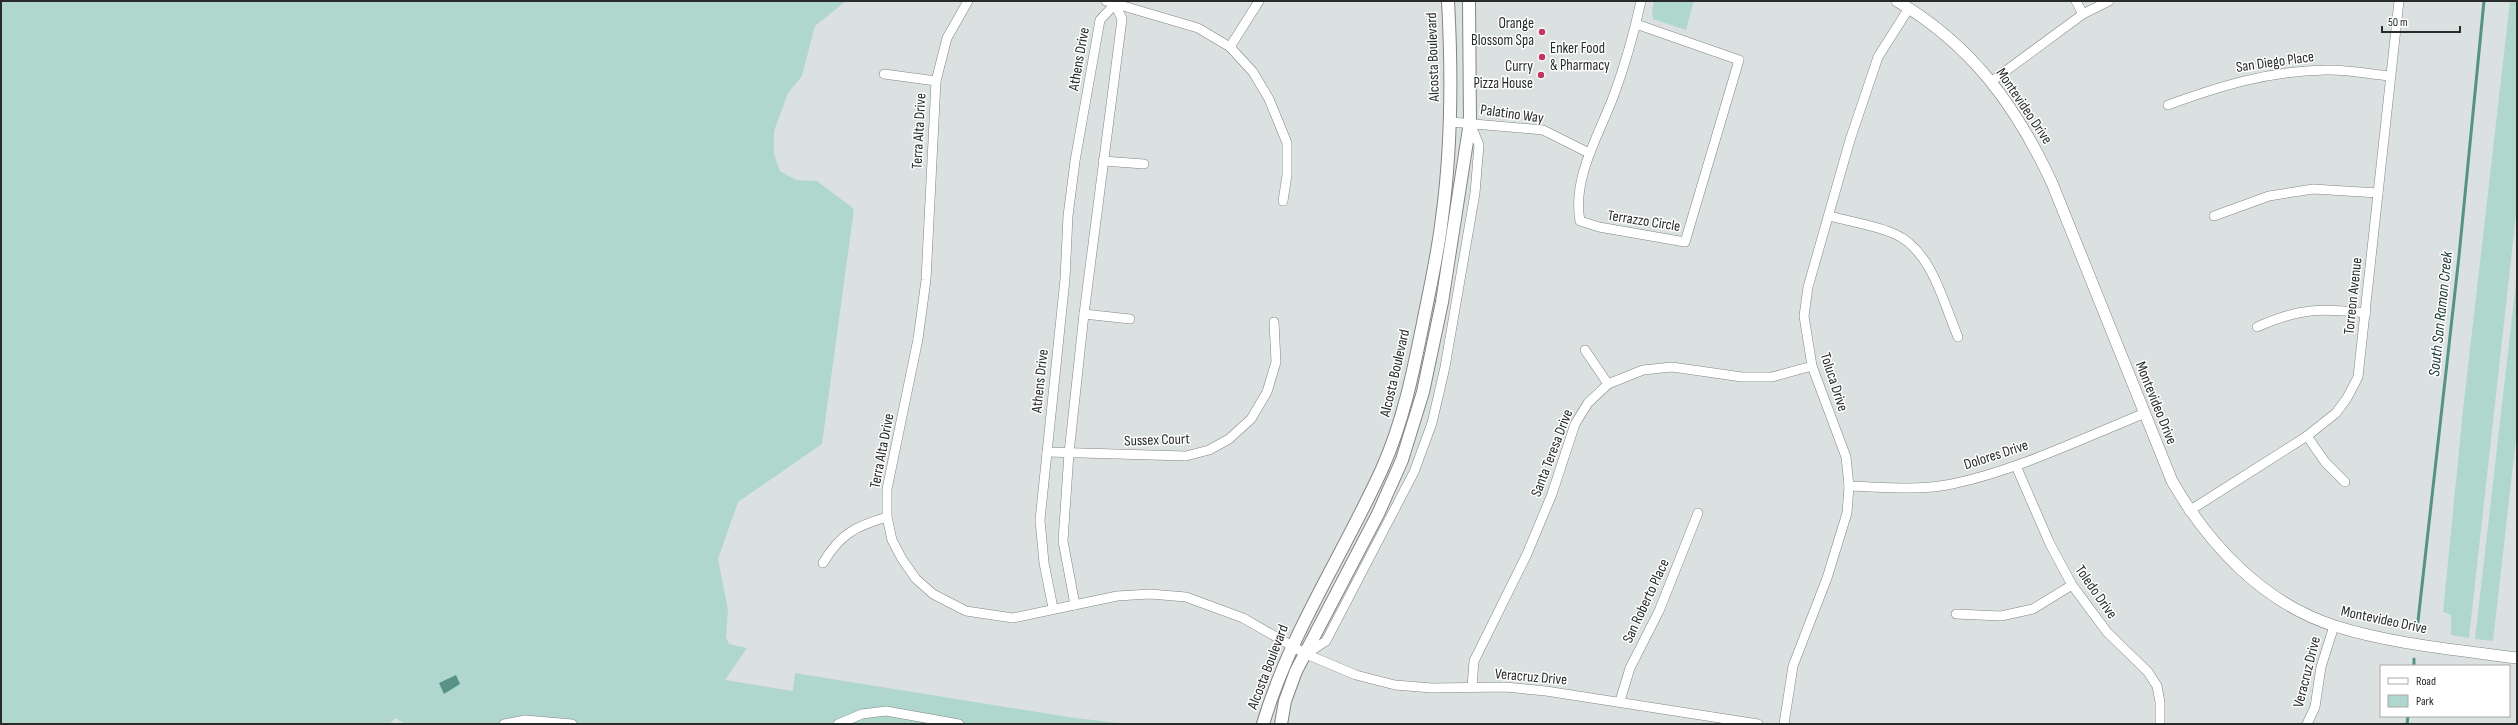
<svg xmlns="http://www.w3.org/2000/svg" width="2518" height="725" viewBox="0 0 2518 725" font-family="'Sofia Sans Condensed',sans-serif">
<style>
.green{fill:#b0d7ce}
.water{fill:#579287}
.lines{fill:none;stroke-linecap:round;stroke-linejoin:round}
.stream{stroke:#579287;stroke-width:3}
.minor-casing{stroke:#808684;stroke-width:10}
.tertiary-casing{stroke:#808684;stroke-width:12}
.secondary-casing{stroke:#808684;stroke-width:14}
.minor{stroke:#fff;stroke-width:9}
.tertiary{stroke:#fff;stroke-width:11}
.secondary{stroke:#fff;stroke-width:12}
.poi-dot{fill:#c4365f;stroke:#fff;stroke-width:1.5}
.labels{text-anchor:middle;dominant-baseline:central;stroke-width:3;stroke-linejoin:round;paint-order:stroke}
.poi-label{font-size:15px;fill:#282b2a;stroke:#fff;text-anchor:end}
.street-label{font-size:15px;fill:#282b2a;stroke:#fff}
.water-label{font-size:16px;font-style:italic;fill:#14332d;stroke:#fff}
</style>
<rect width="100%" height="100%" fill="#dbe1e0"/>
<g class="green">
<polygon points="1,1 846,1 815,26 802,76 788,93 774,131 774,154 780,171 796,180 817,181 854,209 822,444 738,502 718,559 728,610 726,637 729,644 747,648 725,680 793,691 795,673 1068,717 1126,724 405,724 396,718 389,724 1,724"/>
<polygon points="1654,1 1694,1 1686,30 1653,19 1652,10"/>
<polygon points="2510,1 2517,1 2517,205 2469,638 2451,635 2451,615 2443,612 2463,410"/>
<polygon points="2517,274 2517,430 2493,641 2475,639"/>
</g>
<polygon class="water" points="456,675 460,684 444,694 439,683"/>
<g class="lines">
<g class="stream">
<polyline points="2417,630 2459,256 2484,1"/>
<polyline points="2414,666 2414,659"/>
<polyline points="2407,724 2408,716"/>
</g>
<defs>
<g id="minor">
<polyline points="968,1 947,38 936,81 926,280 918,339 887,489 887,517 892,540 902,559 916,579 933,594 966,611 1013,618 1117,596 1150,594 1186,597 1243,618 1306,654 1356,675 1395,685 1432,688 1505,687 1546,691 1758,724"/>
<polyline points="1106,1 1198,28 1230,47 1253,72 1269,99 1287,143 1287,175 1283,201"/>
<polyline points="2076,1 2083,14"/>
<path d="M1636 24 1739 60 1685 242 1599 227 1580 221C1572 178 1599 135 1614 95 1625 65 1634 33 1641 1"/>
<polyline points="1230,47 1259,1"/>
<polyline points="884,74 936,81"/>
<polyline points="1992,81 2083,14 2109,1"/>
<path d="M2168 105C2220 86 2269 71 2325 70 2346 69 2369 74 2390 76"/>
<polyline points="1451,122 1543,130 1589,153"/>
<polyline points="1103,161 1144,164"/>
<path d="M1830 216C1851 222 1875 225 1895 234 1932 251 1943 302 1958 337"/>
<polyline points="2214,216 2269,196 2313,189 2378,193"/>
<polyline points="1084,314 1130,319"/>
<path d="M2257 327C2299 308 2321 308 2366 313"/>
<polyline points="1585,350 1608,384"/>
<polyline points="2307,436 2325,462 2345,482"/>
<polyline points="1047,452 1186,456 1209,450 1229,439 1251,419 1267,392 1276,362 1274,322"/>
<polyline points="2016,466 2050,544 2072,585 2107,632 2148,672 2157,686 2160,702 2160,724"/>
<path d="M1849 486C1883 487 1919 491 1952 484 2018 470 2081 439 2143 414"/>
<polyline points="2189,511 2307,436 2336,413 2347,398 2358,377 2399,1"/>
<path d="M823 563C840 534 856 526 887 517"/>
<polyline points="1075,605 1063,541 1069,453 1084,314 1122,19 1115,4"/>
<polyline points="1053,608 1044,563 1040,520 1065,279 1068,216 1075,161 1100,20 1115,4"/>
<polyline points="1956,614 2001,616 2033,609 2072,585"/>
<polyline points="1306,654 1326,641 1414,472 1432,423 1445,367 1475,193 1479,145 1470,123"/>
<polyline points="1472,687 1474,661 1527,554 1552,494 1575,424 1588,403 1608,384 1643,370 1672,367 1742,377 1772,377 1812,366"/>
<polyline points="1620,701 1630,668 1659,611 1698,513"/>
<polyline points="504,724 525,720 572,724"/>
<polyline points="838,724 862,714 886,711 959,724"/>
<polyline points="1784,724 1793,666 1827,578 1847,513 1849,486 1846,457 1812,366 1804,316 1808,287 1850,140 1878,57 1909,8"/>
<polyline points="2307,724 2315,707 2321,667 2334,626"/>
</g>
<path id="tertiary" d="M1897 1C1972 45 2016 106 2052 183L2172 481C2209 545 2263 603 2335 626 2391 644 2459 650 2517 658"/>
<g id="secondary">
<path d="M1263 724C1290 633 1343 555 1382 469 1403 422 1413 373 1423 323 1430 288 1438 253 1442 218 1452 145 1452 73 1448 1"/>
<polyline points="1281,724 1285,701 1296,671 1378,514 1402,460 1423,392 1442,302 1470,122 1469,1"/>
</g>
</defs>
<use href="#minor" class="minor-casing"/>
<use href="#tertiary" class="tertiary-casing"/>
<use href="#secondary" class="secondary-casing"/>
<use href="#minor" class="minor"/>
<use href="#tertiary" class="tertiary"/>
<use href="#secondary" class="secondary"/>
</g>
<g class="poi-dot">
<circle cx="1542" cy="32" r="4"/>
<circle cx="1542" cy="57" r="4"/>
<circle cx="1541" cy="75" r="4"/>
</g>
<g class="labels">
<g class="poi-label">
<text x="1534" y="23">Orange<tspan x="1534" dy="17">Blossom Spa</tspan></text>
<text x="1550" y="48" text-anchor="start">Enker Food<tspan x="1550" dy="17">&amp; Pharmacy</tspan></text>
<text x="1533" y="66">Curry<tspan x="1533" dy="17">Pizza House</tspan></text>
</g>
<g class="street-label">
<text transform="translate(1433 57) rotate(-92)">Alcosta Boulevard</text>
<text transform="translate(1079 59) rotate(-80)">Athens Drive</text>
<text transform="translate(2275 62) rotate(-8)">San Diego Place</text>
<text transform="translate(2024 106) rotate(56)">Montevideo Drive</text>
<text transform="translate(1512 114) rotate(8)">Palatino Way</text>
<text transform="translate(919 131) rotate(-87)">Terra Alta Drive</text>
<text transform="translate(1644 221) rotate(9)">Terrazzo Circle</text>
<text transform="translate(2353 296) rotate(-84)">Torreon Avenue</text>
<text transform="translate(1395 373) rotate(-77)">Alcosta Boulevard</text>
<text transform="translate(1040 381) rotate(-84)">Athens Drive</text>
<text transform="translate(1834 382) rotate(72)">Toluca Drive</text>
<text transform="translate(2156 403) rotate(68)">Montevideo Drive</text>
<text transform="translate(1157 440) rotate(-2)">Sussex Court</text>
<text transform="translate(882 451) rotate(-79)">Terra Alta Drive</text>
<text transform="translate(1552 453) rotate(-69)">Santa Teresa Drive</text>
<text transform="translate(1996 455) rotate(-18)">Dolores Drive</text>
<text transform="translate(2096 592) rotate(55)">Toledo Drive</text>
<text transform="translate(1646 601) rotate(-65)">San Roberto Place</text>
<text transform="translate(2384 620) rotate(12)">Montevideo Drive</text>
<text transform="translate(1268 667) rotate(-69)">Alcosta Boulevard</text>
<text transform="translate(2307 672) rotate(-76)">Veracruz Drive</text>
<text transform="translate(1531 677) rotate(5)">Veracruz Drive</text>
</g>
<g class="water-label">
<text transform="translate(2441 314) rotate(-84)">South San Ramon Creek</text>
</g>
</g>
<rect width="2518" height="725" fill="none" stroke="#282b2a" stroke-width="4"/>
<rect x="2380" y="665" width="130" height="52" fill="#ffffff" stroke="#a9aaaa"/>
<rect x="2388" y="678" width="20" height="6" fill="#ffffff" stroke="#a9aaaa"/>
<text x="2416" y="685" font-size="12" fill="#282b2a">Road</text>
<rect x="2388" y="695" width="20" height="12" fill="#b0d7ce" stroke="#a9aaaa"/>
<text x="2416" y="705" font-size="12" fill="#282b2a">Park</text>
<path d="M2382 26v6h78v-6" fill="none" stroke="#282b2a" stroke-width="2"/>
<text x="2388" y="26" font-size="12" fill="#282b2a" stroke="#ffffff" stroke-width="3" paint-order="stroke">50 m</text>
</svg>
